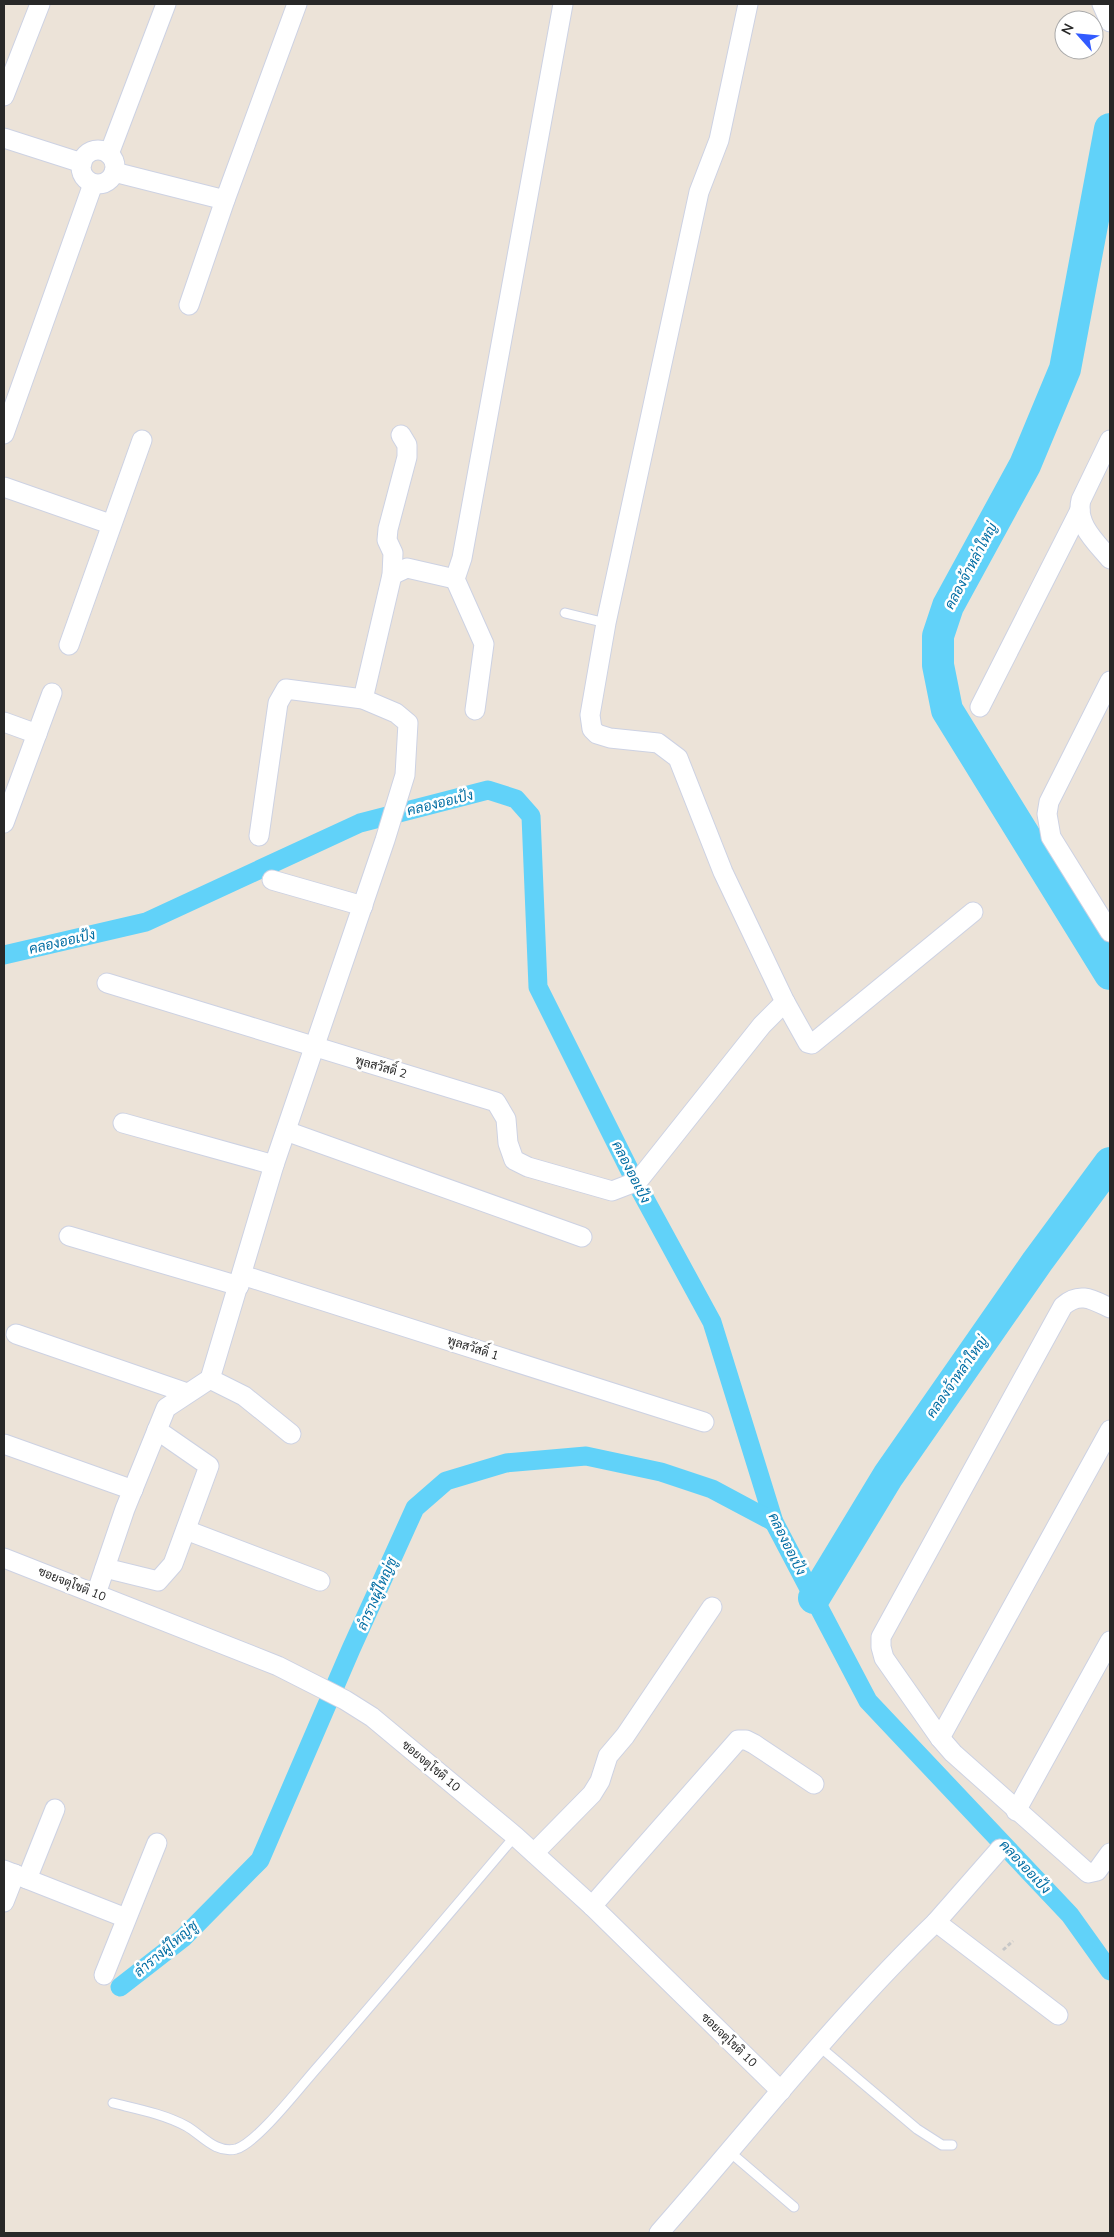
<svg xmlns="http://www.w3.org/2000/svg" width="1114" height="2237" viewBox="0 0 1114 2237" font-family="'Nunito Sans',Sarabun,sans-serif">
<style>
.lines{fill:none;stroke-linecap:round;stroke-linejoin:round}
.canal{stroke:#61d2f9;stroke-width:19}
.river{stroke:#61d2f9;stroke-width:32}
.service-casing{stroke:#cdd2e3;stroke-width:11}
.minor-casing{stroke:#cdd2e3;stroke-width:21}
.path{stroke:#c7c7c7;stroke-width:3;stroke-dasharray:4 2.5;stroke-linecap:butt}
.service{stroke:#fff;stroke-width:9}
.minor{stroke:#fff;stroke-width:19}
.labels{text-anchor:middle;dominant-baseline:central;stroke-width:5;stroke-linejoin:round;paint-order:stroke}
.street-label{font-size:12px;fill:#282828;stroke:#fff}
.water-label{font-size:14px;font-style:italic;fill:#016da3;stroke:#fff}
</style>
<rect width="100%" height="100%" fill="#ece3d8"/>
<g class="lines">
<g class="canal">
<polyline points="4,955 146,922 360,823 488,790 516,799 531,816 538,987 633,1177 712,1322 774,1522 868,1701 1070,1915 1110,1971"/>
<polyline points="120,1987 183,1938 260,1860 351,1649 415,1508 446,1481 506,1463 586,1456 661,1472 712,1489 774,1522"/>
</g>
<g class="river">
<polyline points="1110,129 1065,369 1025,465 948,606 938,636 938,665 947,710 1110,974"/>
<polyline points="814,1598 888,1476 1037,1262 1110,1163"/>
</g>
<defs>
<g id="service">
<polyline points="565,613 606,623"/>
<polyline points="820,2047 917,2129 942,2145 952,2145"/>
<path d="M113 2103C137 2109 164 2114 186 2126 201 2134 215 2154 236 2149 257 2143 300 2087 316 2069 383 1992 449 1914 515 1836"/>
<polyline points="731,2153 794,2207"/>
</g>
<g id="minor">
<polyline points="1102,4 1110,22"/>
<polyline points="4,96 40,4"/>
<polyline points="4,138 82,163"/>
<circle cx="98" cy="167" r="17"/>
<polyline points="109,154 166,4"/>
<polyline points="114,172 225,200"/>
<polyline points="189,305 225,200 297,4"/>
<polyline points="4,434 93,184"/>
<path d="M1110 440 1081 500C1075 524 1096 542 1110 559"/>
<polyline points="4,487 110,524"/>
<polyline points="392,575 407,568 455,579"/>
<polyline points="69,645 142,440"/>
<polyline points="1110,681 1049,802 1047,814 1051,837 1110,932"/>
<polyline points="363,699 392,575 393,553 387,540 388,529 407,457 407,445 401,435"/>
<polyline points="980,707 1080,510"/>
<polyline points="475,710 484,644 455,579 462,558 563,4"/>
<polyline points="4,722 37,734"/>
<polyline points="4,823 52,693"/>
<polyline points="272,880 363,906"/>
<polyline points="107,983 496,1102 506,1119 508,1143 514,1160 528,1167 612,1191 638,1181 762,1025 785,1002 723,872 678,758 658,743 610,738 597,734 592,729 590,715 606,623 699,192 719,140 748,4"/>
<polyline points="785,1002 808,1043 812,1044 973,912"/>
<polyline points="123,1123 274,1165"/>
<polyline points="286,1131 582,1237"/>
<polyline points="69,1236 239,1286"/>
<polyline points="242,1275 704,1422"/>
<path d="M1110 1308C1093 1300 1080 1291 1063 1306L881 1637V1647L884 1658 940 1738 953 1753 1088 1873 1097 1871 1110 1853"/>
<polyline points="16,1334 187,1393"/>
<polyline points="210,1379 244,1396 291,1434"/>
<polyline points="4,1444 133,1490"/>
<polyline points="186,1530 320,1581"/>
<polyline points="4,1558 278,1666 345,1700 372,1717 515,1836 592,1906 781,2091"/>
<polyline points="105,1568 158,1581 173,1564 209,1466 157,1430"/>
<polyline points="96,1594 125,1509 166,1408 210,1379 274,1165 385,840 405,775 408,723 396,713 363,699 286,689 278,703 259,836"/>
<polyline points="940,1738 1110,1430"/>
<polyline points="1016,1811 1110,1641"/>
<polyline points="534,1853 592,1794 600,1781 608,1756 625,1736 712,1607"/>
<polyline points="4,1870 126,1918"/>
<polyline points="27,1879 55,1809"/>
<polyline points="4,1902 15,1874"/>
<polyline points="592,1906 738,1740 746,1740 754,1744 814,1784"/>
<polyline points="936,1922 1000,1849"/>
<polyline points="104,1975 157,1843"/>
<path d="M659 2233C750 2130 837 2017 936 1922L1058 2015"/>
</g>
</defs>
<use href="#service" class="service-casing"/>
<use href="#minor" class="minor-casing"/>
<polyline class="path" points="1003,1950 1013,1941"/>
<use href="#service" class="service"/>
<use href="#minor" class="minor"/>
</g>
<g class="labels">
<g class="street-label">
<text transform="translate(381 1067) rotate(16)">พูลสวัสดิ์ 2</text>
<text transform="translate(473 1348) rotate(18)">พูลสวัสดิ์ 1</text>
<text transform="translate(72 1584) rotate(22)">ซอยจตุโชติ 10</text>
<text transform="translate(431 1766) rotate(40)">ซอยจตุโชติ 10</text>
<text transform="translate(729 2040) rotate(44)">ซอยจตุโชติ 10</text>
</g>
<g class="water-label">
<text transform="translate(971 566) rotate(-62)">คลองจ้าหล่าใหญ่</text>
<text transform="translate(440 803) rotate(-14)">คลองออเป้ง</text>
<text transform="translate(62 942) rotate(-13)">คลองออเป้ง</text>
<text transform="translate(631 1172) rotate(63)">คลองออเป้ง</text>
<text transform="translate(957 1377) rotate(-55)">คลองจ้าหล่าใหญ่</text>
<text transform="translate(787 1544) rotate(64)">คลองออเป้ง</text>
<text transform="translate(377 1594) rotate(-66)">ลำรางผู้ใหญ่ชู</text>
<text transform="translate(1025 1867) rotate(47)">คลองออเป้ง</text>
<text transform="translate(166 1949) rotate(-40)">ลำรางผู้ใหญ่ชู</text>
</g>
</g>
<rect width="1114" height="2237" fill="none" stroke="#282828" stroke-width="10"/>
<g transform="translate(1079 35) rotate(297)"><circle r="24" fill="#ffffff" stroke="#a9a9a9"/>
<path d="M0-4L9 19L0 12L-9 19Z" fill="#325bff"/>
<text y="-8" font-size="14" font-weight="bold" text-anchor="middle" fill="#282828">N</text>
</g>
</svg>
